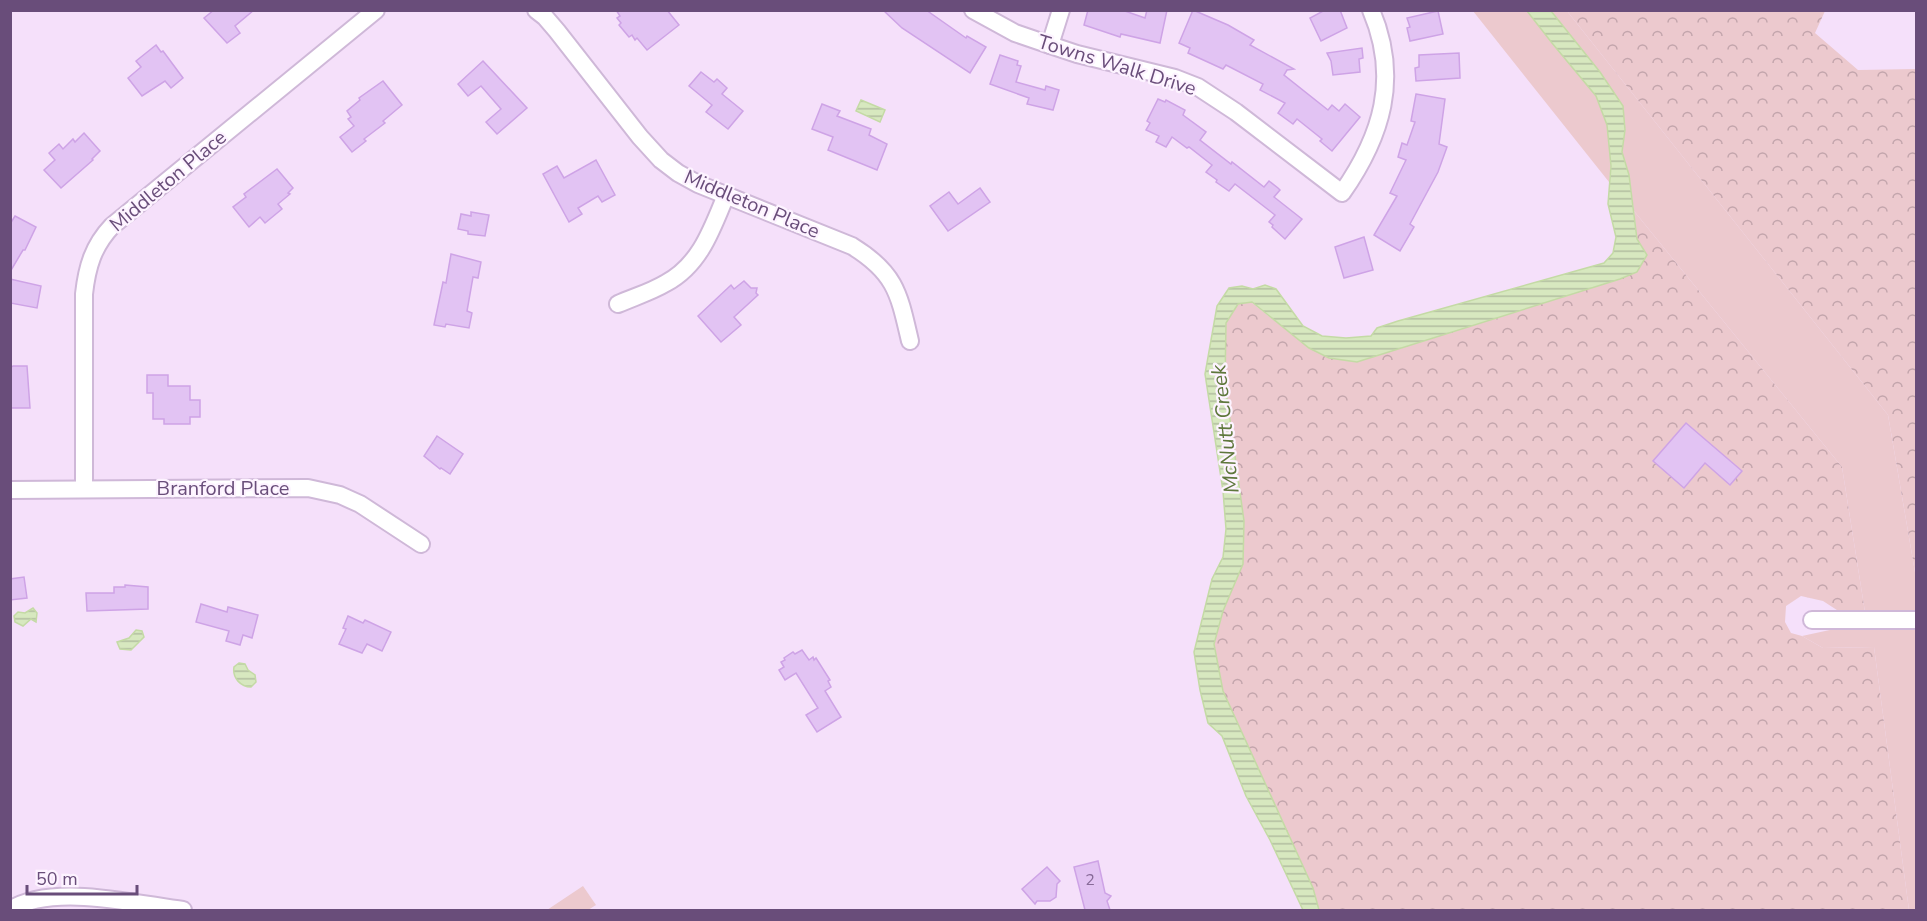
<svg xmlns="http://www.w3.org/2000/svg" width="1927" height="921" viewBox="0 0 1927 921" font-family="'Nunito Sans',sans-serif">
<style>
.residential{fill:#f5e0fa}
.green{fill:#ecc9ce}
.forest{fill:url(#forest-crowns)}
.water{fill:url(#water-rules);stroke:#c4daa5;stroke-width:1.5}
.building{fill:#e2c3f3;stroke:#cea3e6;stroke-width:1.5}
.lines{fill:none;stroke-linecap:round;stroke-linejoin:round}
.minor-casing{stroke:#cfb8d8;stroke-width:20}
.minor{stroke:#fff;stroke-width:16}
.labels{text-anchor:middle;dominant-baseline:central;stroke-width:4.5;stroke-linejoin:round;paint-order:stroke}
.number-label{font-size:16px;fill:#876a98}
.street-label{font-size:20px;fill:#694d7a;stroke:#fdf3ff}
.water-label{font-size:21px;font-style:italic;fill:#5e773c;stroke:#fdf3ff}
</style>
<defs>
<pattern id="forest-crowns" width="20" height="18" patternUnits="userSpaceOnUse" patternTransform="scale(1.5)"><rect width="20" height="18" fill="#ecc9ce"/><path d="M2 6a3 3 0 1 1 6 0M12 15a3 3 0 1 1 6 0" fill="none" stroke="#c3a5ac"/></pattern>
<pattern id="water-rules" width="6" height="5" patternUnits="userSpaceOnUse" patternTransform="scale(1.5)"><rect width="6" height="5" fill="#d7e8bf"/><path d="M0 2.5h6" fill="none" stroke="#b2bea0"/></pattern>
</defs>
<rect width="100%" height="100%" fill="#fbecfd"/>
<rect class="residential" x="11" y="11" width="1905" height="899"/>
<g class="green">
<polygon points="1473,11 1527,11 1552,43 1596,96 1607,125 1611,166 1609,182"/>
<polygon points="1551,11 1567,11 1888,415 1916,578 1916,611 1865,612 1842,467 1634,211 1629,175 1622,152 1625,130 1600,72"/>
<polygon points="1916,626 1916,910 1909,910 1874,647 1823,648 1802,636 1839,628"/>
<polygon points="583,886 596,905 588,910 547,910"/>
</g>
<g class="forest">
<polygon points="1567,11 1825,11 1815,33 1858,70 1916,69 1916,578 1888,415"/>
<polygon points="1634,211 1842,467 1865,612 1840,612 1823,601 1801,596 1786,606 1785,622 1791,633 1802,636 1823,648 1874,647 1909,910 1319,910 1313,888 1223,691 1214,644 1244,521 1225,384 1226,323 1238,304 1251,302 1309,348 1329,358 1357,362 1620,279 1637,272 1647,255 1637,239"/>
</g>
<g class="water">
<polygon points="1527,11 1551,11 1600,72 1623,106 1625,130 1622,152 1629,175 1637,239 1647,255 1637,272 1620,279 1357,362 1329,358 1309,348 1252,302 1238,304 1226,323 1225,384 1244,521 1243,564 1223,611 1214,644 1223,691 1313,888 1319,910 1303,910 1270,840 1246,796 1222,736 1208,723 1200,690 1194,652 1212,579 1223,557 1226,529 1223,491 1205,374 1217,306 1229,288 1242,286 1253,289 1265,285 1276,289 1303,326 1322,336 1346,338 1371,336 1377,328 1398,321 1604,263 1613,253 1616,237 1608,204 1611,166 1607,125 1596,96 1552,43"/>
<polygon points="861,100 885,110 880,122 856,111"/>
<polygon points="33,608 37,613 36,622 31,619 23,626 15,622 14,616 18,612 25,613"/>
<polygon points="136,630 142,631 144,637 131,650 120,649 117,642 129,638"/>
<path d="M239 663 245 664 248 670 255 675 256 682 251 687C241 687 232 678 234 667Z"/>
</g>
<g class="building">
<polygon points="214,10 254,10 235,26 240,33 227,43 204,18"/>
<polygon points="616,10 667,10 679,25 647,50 637,38 635,40 632,35 629,37 619,25 621,23 617,18 620,16"/>
<polygon points="883,10 926,10 966,38 967,36 986,47 970,73 902,28"/>
<polygon points="1088,10 1122,10 1145,18 1147,10 1167,10 1160,43 1121,34 1120,37 1084,25"/>
<polygon points="1193,10 1228,25 1254,40 1250,45 1294,69 1287,70 1284,75 1328,110 1332,105 1339,111 1345,104 1360,117 1332,151 1320,141 1322,139 1297,119 1293,124 1278,113 1285,103 1260,90 1263,84 1226,65 1223,69 1188,53 1190,48 1179,43"/>
<polygon points="1325,10 1340,10 1347,28 1321,41 1310,18"/>
<polygon points="1438,11 1443,34 1410,41 1407,28 1410,27 1407,18"/>
<polygon points="156,45 161,52 163,51 183,78 171,88 165,81 142,96 128,78 141,67 136,61"/>
<polygon points="1362,48 1363,58 1359,59 1360,72 1333,75 1331,61 1327,53"/>
<polygon points="1459,53 1460,78 1416,81 1415,68 1419,67 1419,55"/>
<polygon points="1000,55 1018,61 1017,65 1021,66 1016,82 1045,90 1046,86 1059,90 1053,110 1027,104 1029,98 990,84"/>
<polygon points="483,61 527,108 497,134 486,122 501,109 481,86 468,96 458,84"/>
<polygon points="701,72 714,82 717,79 727,88 722,94 743,111 728,129 706,112 712,105 689,86"/>
<polygon points="383,81 402,105 383,121 385,123 364,139 366,141 352,152 340,137 354,126 348,119 351,117 347,111 360,100 359,98"/>
<polygon points="1416,94 1445,99 1439,144 1447,147 1438,172 1410,224 1414,227 1400,251 1374,235 1397,196 1390,193 1406,160 1398,157 1402,143 1407,145 1415,122 1411,121"/>
<polygon points="1158,99 1165,102 1166,100 1185,110 1183,115 1206,132 1200,140 1231,164 1232,162 1264,187 1269,181 1278,188 1280,190 1274,197 1302,219 1285,239 1272,227 1273,225 1269,222 1275,215 1235,184 1229,191 1216,182 1217,180 1206,172 1212,165 1189,147 1187,148 1172,137 1166,147 1156,142 1159,136 1146,130 1150,123 1147,121"/>
<polygon points="822,104 840,111 837,116 871,129 869,135 887,144 877,170 828,150 833,137 812,129"/>
<polygon points="84,133 100,151 92,159 93,160 61,188 44,170 55,160 49,153 59,144 63,149 73,139 75,142"/>
<polygon points="596,160 615,195 602,202 598,196 578,208 582,214 569,222 543,174 557,166 564,178"/>
<polygon points="277,169 293,188 288,193 290,194 278,204 282,209 265,223 260,217 249,227 233,207 246,197 244,194"/>
<polygon points="980,188 990,202 948,231 930,206 949,192 958,204"/>
<polygon points="471,212 489,215 485,236 468,234 468,231 458,229 461,214 471,216"/>
<polygon points="15,216 36,227 25,250 23,250 10,272 10,224"/>
<polygon points="1364,237 1373,270 1344,278 1335,247"/>
<polygon points="451,254 481,262 478,278 473,277 467,311 472,313 469,328 446,324 445,327 434,325 443,282 446,283"/>
<polygon points="10,279 41,286 37,308 10,303"/>
<polygon points="744,281 751,288 757,288 756,293 758,295 734,317 741,325 721,342 698,316 731,285 734,289"/>
<polygon points="13,366 27,366 30,408 10,408 10,368"/>
<polygon points="147,375 168,375 168,386 190,386 190,400 200,400 200,417 190,417 190,424 164,424 164,419 153,419 153,393 147,393"/>
<polygon points="1686,423 1742,471 1730,485 1705,463 1684,488 1653,461"/>
<polygon points="437,436 463,454 450,474 441,468 440,469 424,456"/>
<polygon points="24,577 27,598 10,600 10,579"/>
<polygon points="125,585 148,587 148,609 87,611 86,593 114,593 114,587 125,587"/>
<polygon points="201,604 227,612 228,607 258,615 252,638 243,635 240,645 226,641 229,631 196,622"/>
<polygon points="348,616 363,623 365,620 391,632 382,651 367,644 362,653 339,644 346,629 343,628"/>
<polygon points="802,650 809,660 813,657 814,660 816,658 830,680 828,681 831,687 825,691 841,717 817,732 806,715 818,708 796,673 785,680 779,670 784,667 781,662 785,660 784,658 793,652 795,654"/>
<polygon points="1098,861 1105,893 1111,896 1107,901 1110,910 1085,910 1074,867"/>
<polygon points="1047,867 1060,881 1057,884 1056,897 1050,901 1037,901 1035,904 1022,889"/>
</g>
<g class="lines">
<defs>
<g id="minor">
<path d="M536 10 545 17 557 31 640 137 661 160 678 173 698 184 852 246C896 273 899 294 910 341"/>
<path d="M973 10 1015 33 1050 45 1077 54 1175 78 1198 87 1236 112 1342 193C1382 136 1400 78 1371 10"/>
<polyline points="1050,45 1061,10"/>
<path d="M618 304C634 297 651 292 666 283 700 265 712 229 726 195"/>
<path d="M84 489V294C87 267 93 246 112 226L376 10"/>
<polyline points="10,490 308,488 340,495 360,504 421,544"/>
<polyline points="1812,620 1916,620"/>
<path d="M10 910C52 883 136 904 183 910"/>
</g>
</defs>
<use href="#minor" class="minor-casing"/>
<use href="#minor" class="minor"/>
</g>
<g class="labels">
<g class="number-label">
<text x="1090" y="880">2</text>
</g>
<g class="street-label">
<text transform="translate(1117 65) rotate(17)">Towns Walk Drive</text>
<text transform="translate(168 181) rotate(-40)">Middleton Place</text>
<text transform="translate(752 204) rotate(23)">Middleton Place</text>
<text x="223" y="488">Branford Place</text>
</g>
<g class="water-label">
<text transform="translate(1225 429) rotate(-96)">McNutt Creek</text>
</g>
</g>
<rect width="1927" height="921" fill="none" stroke="#694d7a" stroke-width="24"/>
<path d="M27 885v9h110v-9" fill="none" stroke="#694d7a" stroke-width="3"/>
<text x="36" y="885" font-size="18" fill="#694d7a" stroke="#fdf3ff" stroke-width="4.5" paint-order="stroke">50 m</text>
</svg>
